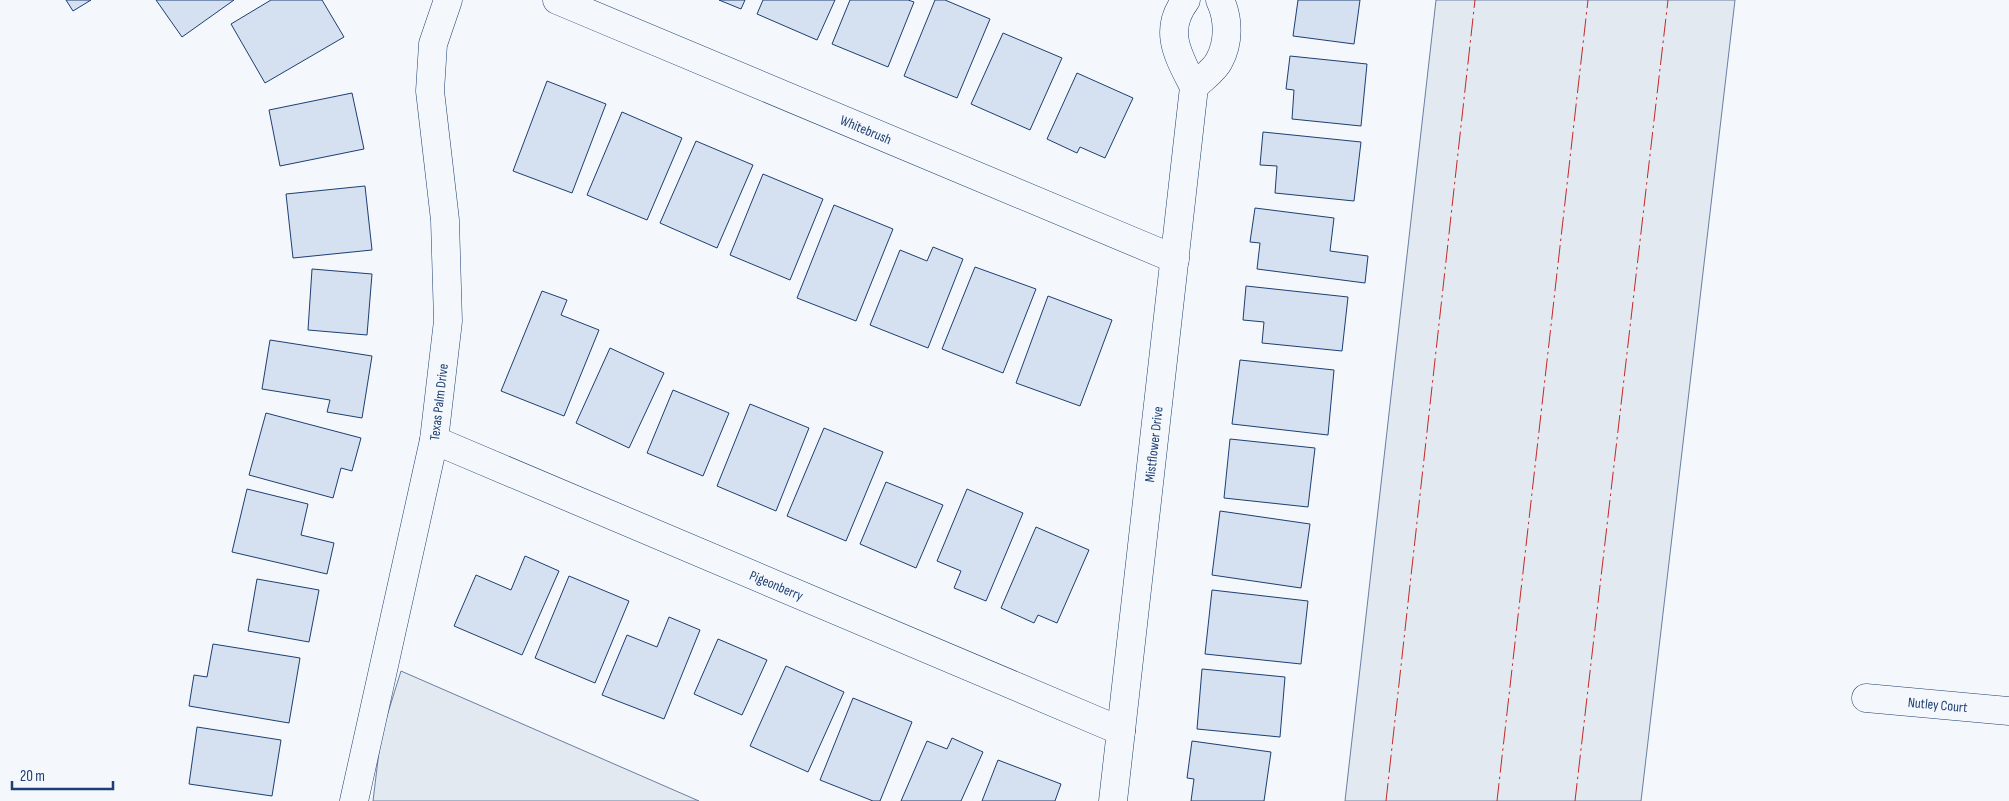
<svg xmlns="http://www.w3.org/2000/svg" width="2009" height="801" font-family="'Sofia Sans Condensed',sans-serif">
  <rect width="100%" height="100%" fill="#f4f7fb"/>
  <g fill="#e3e9f0" stroke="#687fa3">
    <polygon points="1436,0 1735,0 1641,801 1345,801"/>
    <polygon points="401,671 699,801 373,801 381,735"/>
  </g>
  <g fill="#d5e0f0" stroke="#1d3f73">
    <polygon points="66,0 91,0 73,11"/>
    <polygon points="156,0 234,0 182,37"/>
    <polygon points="271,0 322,0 344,37 265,83 231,24"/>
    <polygon points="719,0 745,0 741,9"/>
    <polygon points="763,0 835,0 817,40 757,14"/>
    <polygon points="850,0 908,0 914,2 888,67 832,44"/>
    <polygon points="935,0 945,0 990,19 957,98 904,76"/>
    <polygon points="1298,0 1360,0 1354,44 1293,36"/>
    <polygon points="1003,33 1062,58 1030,130 971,104"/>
    <polygon points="1290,56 1367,64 1361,126 1292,119 1294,90 1286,89"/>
    <polygon points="1077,73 1133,98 1105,158 1080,147 1077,153 1047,139"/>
    <polygon points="547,81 606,104 572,193 513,171"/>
    <polygon points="352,93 364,149 280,166 269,110"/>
    <polygon points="622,112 682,138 647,220 587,195"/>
    <polygon points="1263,132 1361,142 1354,201 1275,193 1277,166 1260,165"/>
    <polygon points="696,141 753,165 717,248 660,223"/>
    <polygon points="763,174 823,199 790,280 730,255"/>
    <polygon points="365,186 372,250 293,258 286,194"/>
    <polygon points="834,205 893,229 856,321 797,298"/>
    <polygon points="1255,208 1334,218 1330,251 1368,256 1365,283 1257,269 1260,243 1250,242"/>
    <polygon points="933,247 963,259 928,348 870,325 900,250 927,261"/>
    <polygon points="975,267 1036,289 1003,373 942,349"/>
    <polygon points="312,269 372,274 367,335 308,330"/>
    <polygon points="1246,286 1348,297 1342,351 1262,343 1264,322 1243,320"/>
    <polygon points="542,291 567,300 561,315 599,330 564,416 501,391"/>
    <polygon points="1048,296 1112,320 1080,406 1016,383"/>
    <polygon points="270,340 372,356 362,418 327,412 330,400 262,389"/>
    <polygon points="610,348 664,373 629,448 576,423"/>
    <polygon points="1240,360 1334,370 1328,435 1232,424"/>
    <polygon points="673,390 729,413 703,476 647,453"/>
    <polygon points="750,404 809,428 776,511 717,486"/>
    <polygon points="266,413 361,438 352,471 341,468 333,498 249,475"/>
    <polygon points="824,428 883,452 846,541 787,516"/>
    <polygon points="1230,439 1315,448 1308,507 1224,498"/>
    <polygon points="886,482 943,505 916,568 860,544"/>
    <polygon points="247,489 308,504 301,535 334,543 327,574 232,552"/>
    <polygon points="967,489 1023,513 986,601 954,588 961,571 937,561"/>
    <polygon points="1220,511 1310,524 1301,588 1212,575"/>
    <polygon points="1036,527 1089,550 1057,623 1038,615 1034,623 1001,608"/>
    <polygon points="525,556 559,571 522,655 454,626 476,575 511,590"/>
    <polygon points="569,576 629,601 595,683 535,658"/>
    <polygon points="257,579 319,590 309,642 248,631"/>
    <polygon points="1212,590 1308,601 1301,664 1205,654"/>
    <polygon points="669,617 700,630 664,719 602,695 627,635 657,647"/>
    <polygon points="718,639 767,660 742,715 694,694"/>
    <polygon points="213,644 300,658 289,723 189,706 194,675 207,677"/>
    <polygon points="786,666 844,692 808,772 750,746"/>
    <polygon points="1202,669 1285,677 1280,737 1197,729"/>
    <polygon points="853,698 912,722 880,801 873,801 820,780"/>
    <polygon points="197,727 281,740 272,796 189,784"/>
    <polygon points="952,738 983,752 961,801 901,801 927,741 947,749"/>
    <polygon points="1192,741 1271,752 1264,801 1191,801 1194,779 1187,778"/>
    <polygon points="998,760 1061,784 1055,801 982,801"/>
  </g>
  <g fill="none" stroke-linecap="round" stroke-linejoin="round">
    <defs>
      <g id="minor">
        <path id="s1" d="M557,0L1175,259"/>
        <path d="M1194,87C1201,79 1214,71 1219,61C1229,43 1229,19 1220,0"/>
        <path id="s2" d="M434,440L1121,731"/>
        <path id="s3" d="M1866,698L2009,711"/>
        <path id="s4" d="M354,801L434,440L448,321L445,220L430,91L433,44L448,0"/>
        <path id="s5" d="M1113,801L1194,87C1179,57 1162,31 1186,0"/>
      </g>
    </defs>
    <use href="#minor" stroke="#1d3f73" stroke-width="29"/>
    <use href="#minor" stroke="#f4f7fb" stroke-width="28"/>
    <g stroke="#c62828" stroke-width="1" stroke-dasharray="18 4 2.5 4" stroke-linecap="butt">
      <polyline points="1386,801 1475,0"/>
      <polyline points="1497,801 1588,0"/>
      <polyline points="1575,801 1668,0"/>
    </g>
  </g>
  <g text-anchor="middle" stroke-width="4" stroke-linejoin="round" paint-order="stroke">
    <g font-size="14" fill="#1d3f73" stroke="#f4f7fb">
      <text dy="5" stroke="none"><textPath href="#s1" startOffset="335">Whitebrush</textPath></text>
      <text dy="5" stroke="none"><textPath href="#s4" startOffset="408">Texas Palm Drive</textPath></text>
      <text dy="5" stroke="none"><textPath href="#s5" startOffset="359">Mistflower Drive</textPath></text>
      <text dy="5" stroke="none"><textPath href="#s2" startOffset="372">Pigeonberry</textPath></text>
      <text dy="5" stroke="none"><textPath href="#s3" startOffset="72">Nutley Court</textPath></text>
    </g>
  </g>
  <path d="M12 781v8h101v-8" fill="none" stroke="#1d3f73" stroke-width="2.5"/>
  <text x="20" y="781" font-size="15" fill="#1d3f73" stroke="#f4f7fb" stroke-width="4" paint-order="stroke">20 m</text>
</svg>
